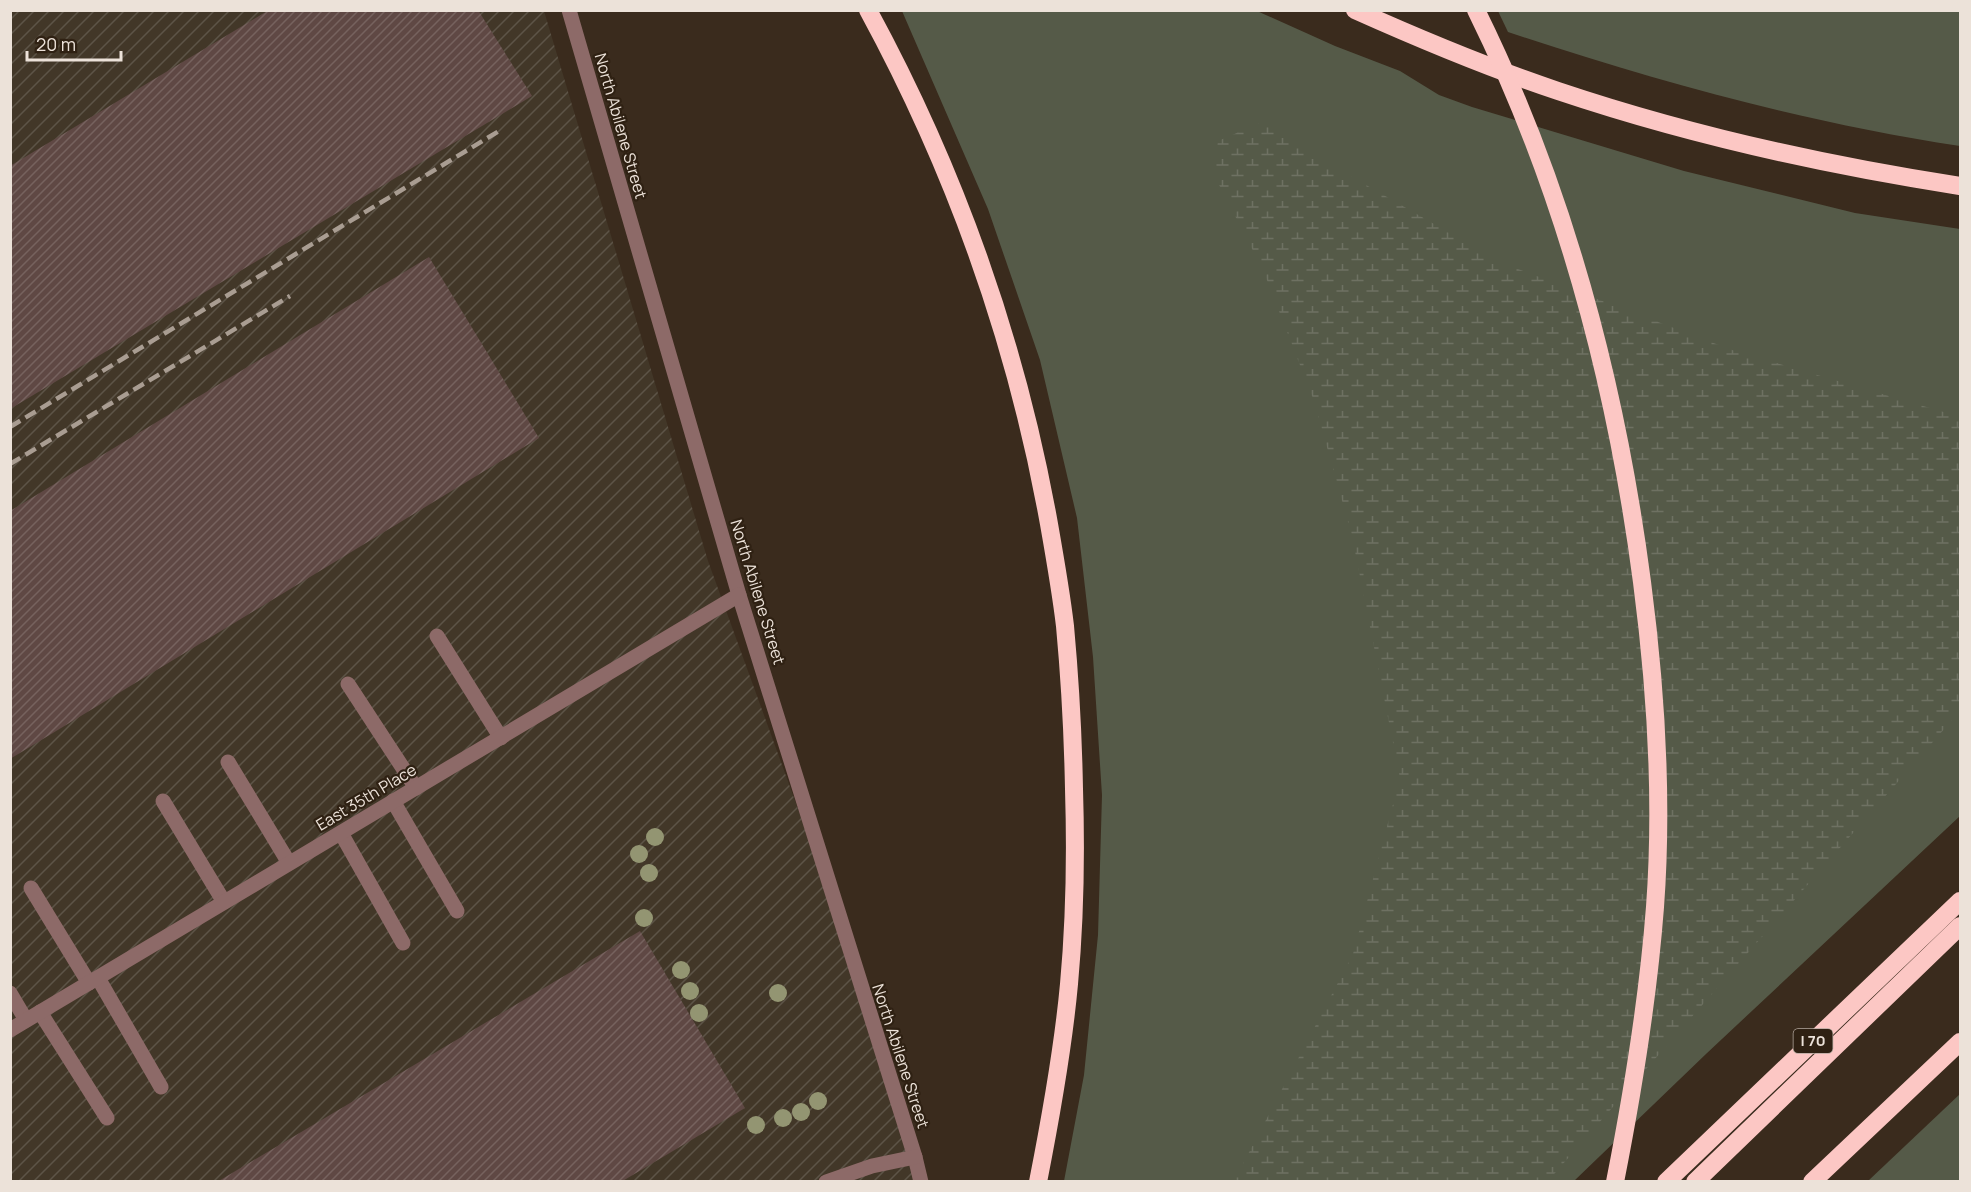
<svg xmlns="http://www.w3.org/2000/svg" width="1971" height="1192" font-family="Manrope,sans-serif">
  <defs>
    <pattern id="industrial-furrows" width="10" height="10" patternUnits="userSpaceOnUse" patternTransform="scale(1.5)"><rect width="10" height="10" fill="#423728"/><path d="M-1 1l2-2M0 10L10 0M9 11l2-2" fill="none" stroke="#5d5447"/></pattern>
    <pattern id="wetland-marsh" width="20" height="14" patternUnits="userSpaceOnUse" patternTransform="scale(1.5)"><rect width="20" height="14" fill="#555a48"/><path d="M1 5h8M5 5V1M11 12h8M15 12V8" fill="none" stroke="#6e7162"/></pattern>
    <pattern id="building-hatch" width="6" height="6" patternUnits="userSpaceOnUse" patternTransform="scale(1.5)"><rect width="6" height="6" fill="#5f4844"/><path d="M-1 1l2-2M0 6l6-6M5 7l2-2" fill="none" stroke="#76625e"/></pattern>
  </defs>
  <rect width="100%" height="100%" fill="#3a2b1d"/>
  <polygon fill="url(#industrial-furrows)" points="10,11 544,11 708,561 851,955 919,1181 11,1181"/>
  <g fill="#555a48">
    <polygon points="902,11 1257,11 1335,46 1400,71 1439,95 1472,107 1684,171 1855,213 1960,229 1960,816 1706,1054 1574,1181 1064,1181 1084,1075 1098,935 1102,795 1093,657 1077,518 1040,360 988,209"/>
    <path d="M1498,11H1960V146C1806,123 1656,81 1508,32Z"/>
    <polygon points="1960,1094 1960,1181 1868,1181"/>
  </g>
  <polygon fill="url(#wetland-marsh)" points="1265,121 1333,166 1502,263 1732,350 1947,413 1960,413 1960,711 1548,1181 1234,1181 1353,954 1400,778 1352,536 1314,401 1263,270 1214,175 1218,141"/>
  <g fill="url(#building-hatch)">
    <polygon points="269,10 478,10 532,96 10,409 10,166"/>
    <polygon points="429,257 539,438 10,759 10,511"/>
    <polygon points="640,931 745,1108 621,1182 217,1182"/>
  </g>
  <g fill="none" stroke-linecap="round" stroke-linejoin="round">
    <g stroke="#8d6a68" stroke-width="15">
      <polyline points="569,10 739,595 915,1157 921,1182"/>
      <polyline points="437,636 501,738"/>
      <polyline points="348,684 416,788"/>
      <polyline points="228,762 289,863"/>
      <polyline points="163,801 224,902"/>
      <polyline points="393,801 457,911"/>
      <polyline points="341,833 403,943"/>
      <polyline points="31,888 89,983"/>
      <polyline points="98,978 161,1087"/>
      <polyline points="10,993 26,1020"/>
      <polyline points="40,1012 107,1118"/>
      <polyline points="10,1030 739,595"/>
      <polyline points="826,1182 872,1166 915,1157"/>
    </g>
    <g stroke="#fcc7c4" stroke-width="18">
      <path d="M868,10C955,170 1017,345 1049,524C1055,558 1061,592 1065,626C1070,680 1073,735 1074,789C1076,854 1075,919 1069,984C1063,1050 1051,1116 1038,1182"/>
      <path d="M1355,10C1422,40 1489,68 1558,91C1689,135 1824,165 1960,186"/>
      <path d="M1476,10C1565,190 1616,383 1642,582C1656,689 1663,799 1655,907C1648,999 1633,1091 1615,1182"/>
      <polyline points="1666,1182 1960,901"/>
      <polyline points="1695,1182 1960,926"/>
      <polyline points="1812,1182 1960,1042"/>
    </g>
    <g stroke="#a99d92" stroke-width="4.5" stroke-dasharray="12 6" stroke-linecap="butt">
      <polyline points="10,427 499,131"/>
      <polyline points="10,464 290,296"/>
    </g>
  </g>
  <g fill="#939572">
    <circle cx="655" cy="837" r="9"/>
    <circle cx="639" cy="854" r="9"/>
    <circle cx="649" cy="873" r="9"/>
    <circle cx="644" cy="918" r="9"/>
    <circle cx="681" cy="970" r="9"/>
    <circle cx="690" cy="991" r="9"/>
    <circle cx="778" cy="993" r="9"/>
    <circle cx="699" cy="1013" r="9"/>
    <circle cx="818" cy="1101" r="9"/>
    <circle cx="801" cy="1112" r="9"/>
    <circle cx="783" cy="1118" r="9"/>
    <circle cx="756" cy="1125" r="9"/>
  </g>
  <g text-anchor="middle" stroke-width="4.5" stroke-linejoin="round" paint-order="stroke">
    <rect fill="#2f2113" stroke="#b3a89e" stroke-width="1.5" x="1793.5" y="1029" width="39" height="24" rx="4.5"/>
    <g font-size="15" font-weight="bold" fill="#ece2d9">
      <text x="1813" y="1046">I 70</text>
    </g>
    <g font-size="16" fill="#ece2d9" stroke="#2f2113">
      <text transform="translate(621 126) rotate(74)" y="6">North Abilene Street</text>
      <text transform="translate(758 592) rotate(73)" y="6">North Abilene Street</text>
      <text transform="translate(366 797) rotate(-31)" y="6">East 35th Place</text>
      <text transform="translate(901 1056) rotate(72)" y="6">North Abilene Street</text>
    </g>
  </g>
  <rect width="1971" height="1192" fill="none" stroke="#ece2d9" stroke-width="24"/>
  <path d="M27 51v9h94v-9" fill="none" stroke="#ece2d9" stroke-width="3"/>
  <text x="36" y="51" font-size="18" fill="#ece2d9" stroke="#2f2113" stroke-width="4.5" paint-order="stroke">20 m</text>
</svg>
